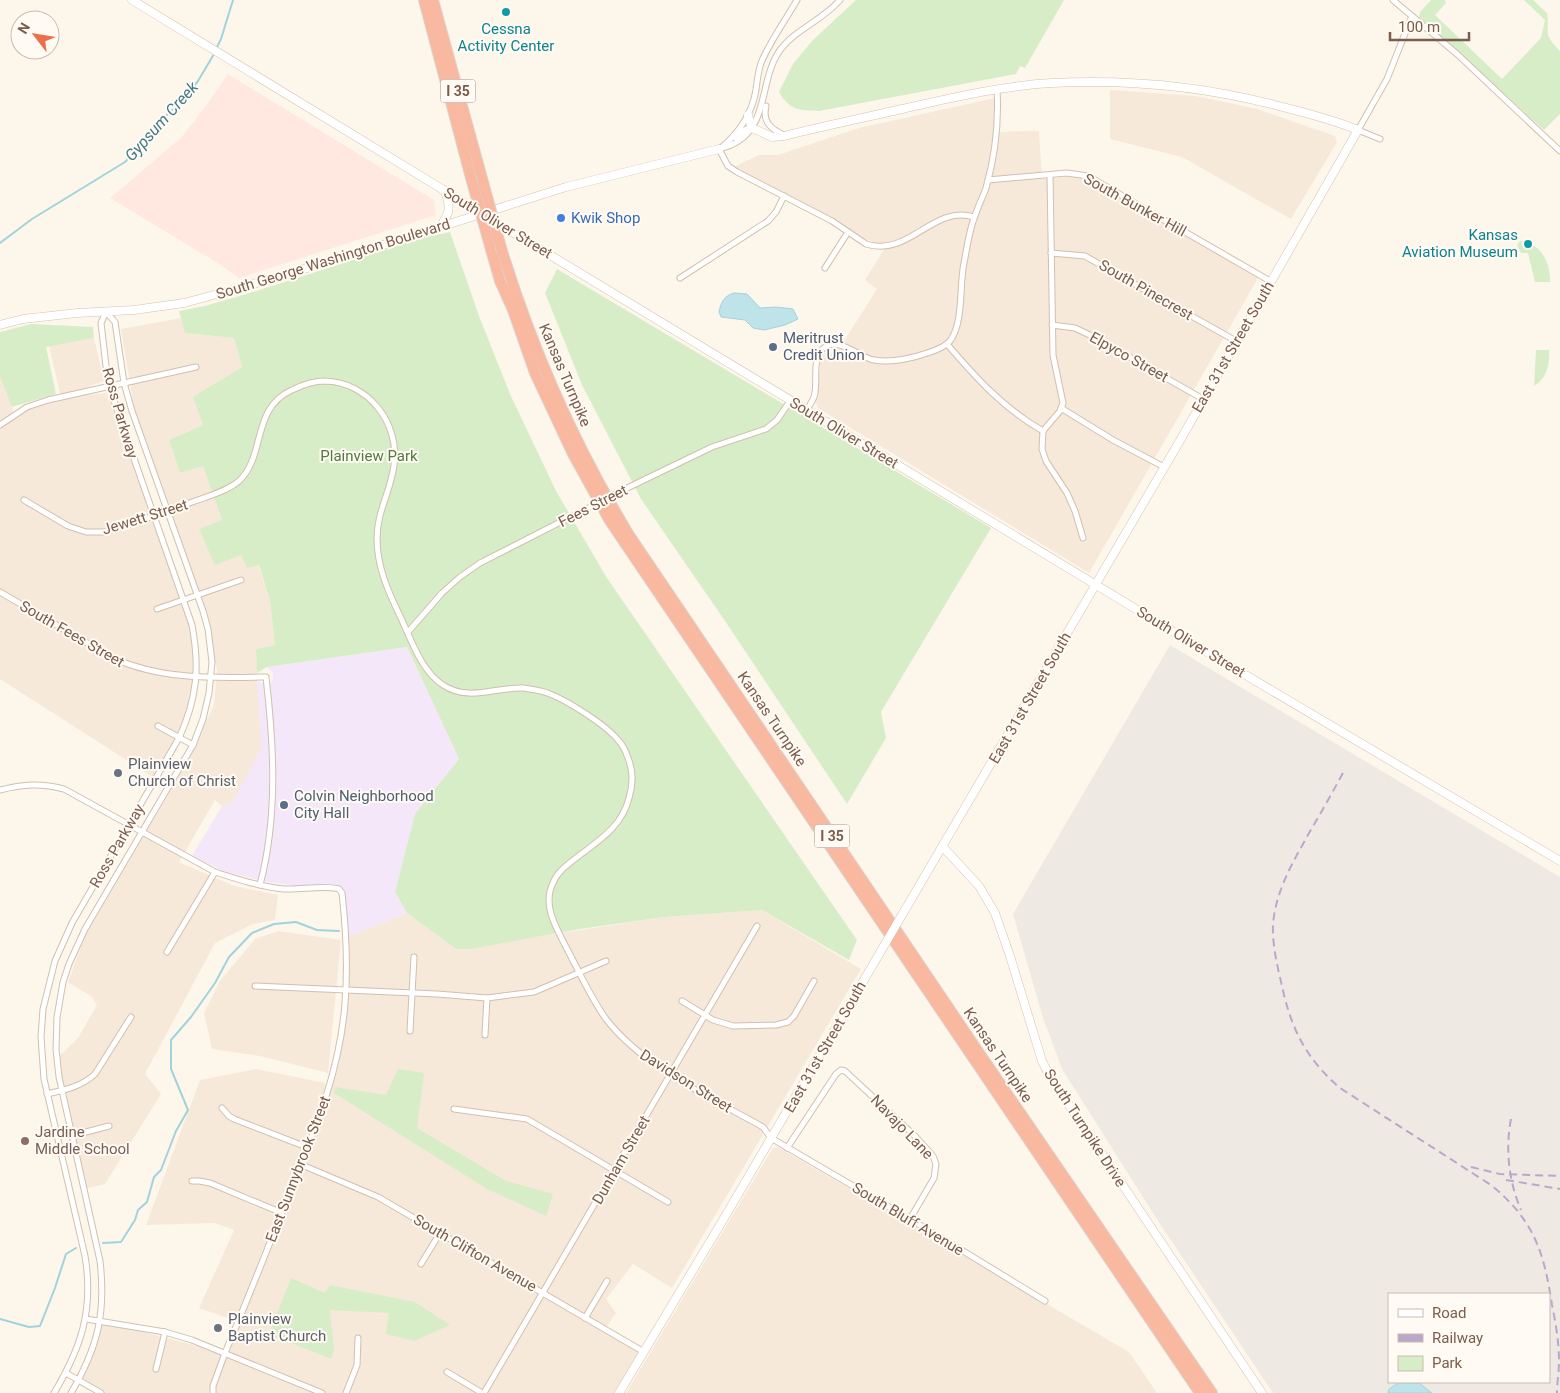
<svg xmlns="http://www.w3.org/2000/svg" width="1560" height="1393" font-family="Roboto,sans-serif">
  <rect width="100%" height="100%" fill="#fdf7eb"/>
  <g fill="#f6e9d9">
    <polygon points="1110,90 1196,96 1257,109 1335,136 1337,142 1291,219 1182,157 1110,139"/>
    <polygon points="995,98 994,132 1039,131 1042,179 1078,176 1085,178 1258,278 1089,573 818,408 815,401 818,394 820,362 823,355 828,352 839,349 877,289 865,280 888,243 878,243 862,238 835,219 734,167 759,155 778,155 859,128"/>
    <polygon points="181,318 186,333 234,338 242,367 194,397 203,425 169,440 180,473 203,465 222,520 215,564 241,555 258,564 270,601 275,645 256,649 262,748 232,803 222,806 215,800 179,862 234,886 278,895 275,920 253,924 215,943 145,1074 161,1094 105,1184 83,1189 56,1059 78,1038 97,1005 91,996 68,982 85,936 179,776 214,705 217,669 193,573 135,413 121,329"/>
    <polygon points="94,338 104,381 61,397 49,346"/>
    <polygon points="0,377 12,407 13,415 54,398 107,393 196,643 195,687 183,730 156,779 0,679"/>
    <polygon points="762,910 861,969 672,1288 633,1264 606,1299 616,1313 605,1329 644,1352 620,1393 95,1393 78,1380 101,1321 224,1353 236,1321 199,1308 234,1230 215,1223 146,1225 200,1080 256,1069 325,1083 322,1105 328,1090 346,990 349,936 407,913 456,949 665,917"/>
    <polygon points="278,931 341,940 328,1073 260,1056 212,1049 204,1013 220,981 255,939"/>
    <polygon points="778,1147 1129,1352 1157,1393 626,1393 773,1148"/>
  </g>
  <polygon fill="#fee8df" points="228,74 434,200 436,215 239,278 216,262 110,198 181,138 205,107"/>
  <path fill="#efe9e4" fill-rule="evenodd" d="M1170,645L1560,877V1393H1273L1158,1221L1062,1069L1043,1018L1013,914ZM1389,1294H1549V1382H1389Z"/>
  <polygon fill="#f4e7fa" points="407,647 459,759 415,814 395,892 407,913 349,936 344,889 341,886 335,884 296,886 267,882 224,871 192,856 222,806 232,803 261,748 257,681 264,684 270,683 273,679 273,673 267,667"/>
  <g fill="#d7edc8">
    <path d="M856,0H1064L1025,68L1020,66L1016,74L819,111C799,110 790,111 779,92L793,64L812,41Z"/>
    <path d="M1431,0H1445L1446,3L1435,15L1502,79L1541,38L1545,20L1524,0H1533L1547,13C1550,35 1542,32 1560,51V114L1544,130L1419,17L1420,12Z"/>
    <polygon points="450,232 479,316 510,394 556,491 607,578 857,940 849,960 762,910 665,917 580,929 470,949 456,949 407,913 395,892 415,814 459,759 407,647 267,667 257,673 256,649 275,645 270,601 259,565 247,568 241,555 215,565 199,529 222,520 203,466 180,473 169,440 203,425 193,397 242,367 234,338 185,333 179,311 205,306 253,292 422,238"/>
    <path d="M1520,241C1541,242 1551,264 1550,282H1535L1528,253H1521L1517,245Z"/>
    <polygon points="557,269 991,528 881,712 886,738 847,804 725,621 641,499 582,385 545,293"/>
    <polygon points="31,324 93,327 94,338 46,347 56,394 12,407 0,377 0,332"/>
    <path d="M1536,350H1549C1550,364 1547,378 1534,386Z"/>
    <polygon points="398,1069 424,1073 417,1128 506,1181 553,1194 546,1216 487,1189 334,1093 335,1087 386,1095"/>
    <polygon points="291,1278 325,1293 330,1285 415,1302 450,1325 414,1341 386,1334 389,1313 330,1310 334,1350 331,1359 269,1334"/>
  </g>
  <g fill="#bee3e9" stroke="#a3d2dc">
    <path d="M734,293L747,294L760,308L776,307L793,309L798,319L785,325L764,330L753,328L745,320L721,317L719,312C721,302 724,296 734,293Z"/>
    <polygon points="1400,1382 1419,1383 1432,1393 1388,1393 1389,1389"/>
  </g>
  <g fill="none" stroke-linecap="round" stroke-linejoin="round">
    <g stroke="#a3d2dc" stroke-width="2">
      <polyline points="216,49 221,39 233,0"/>
      <polyline points="0,243 32,219 125,162 158,123 181,102 198,81 214,54"/>
      <polyline points="103,1243 121,1242 135,1220 138,1210 147,1202 154,1177 161,1170 176,1131 188,1110 171,1069 171,1040 191,1017 215,983 229,957 252,933 274,924 296,922 317,930 339,931"/>
      <polyline points="0,1319 29,1327 40,1326 55,1288 66,1254 76,1248"/>
    </g>
    <defs>
      <g id="street">
        <polyline points="1393,0 1457,54 1560,151"/>
        <path d="M766,106C762,122 771,129 784,135"/>
        <polyline points="1380,139 1358,130 1387,79 1412,16"/>
        <path d="M721,148C740,132 752,114 756,90C757,81 758,72 761,63C770,41 785,21 797,0"/>
        <path d="M719,149L728,166L737,172L832,221L866,244C909,258 933,204 974,217"/>
        <path d="M719,149C771,137 757,87 778,53C793,30 822,21 840,0"/>
        <polyline points="1050,176 1053,355 1063,403 1060,411 1043,431 1042,449 1046,461 1067,493 1075,511 1083,538"/>
        <polyline points="988,180 1067,173 1088,176 1270,281"/>
        <polyline points="1051,253 1085,256 1236,341"/>
        <polyline points="825,268 848,232"/>
        <polyline points="680,278 768,221 776,212 784,196"/>
        <polyline points="1052,325 1075,328 1096,338 1203,399"/>
        <path d="M947,344C976,378 1003,408 1043,431"/>
        <polyline points="1061,408 1113,440 1164,467"/>
        <path d="M807,410C809,406 812,402 814,397C819,382 810,358 825,347C840,337 860,358 874,360C884,362 895,361 905,359C915,357 943,350 950,341C964,322 959,286 964,263C967,248 969,230 975,216C978,206 983,197 986,188C995,156 999,123 997,90"/>
        <polyline points="0,425 27,407 48,400 196,367"/>
        <polyline points="621,491 712,447 766,429 777,420 790,401"/>
        <path d="M24,500L68,526L86,532H104C135,523 165,512 195,501C209,496 227,491 239,481C266,456 251,408 292,390C302,385 314,381 325,381C368,382 400,423 394,465C391,491 377,511 377,538C377,567 388,591 400,616C411,639 421,671 443,685C469,702 496,687 523,688C531,689 543,691 550,694C568,701 606,725 618,740C622,744 626,752 628,758C633,770 633,785 629,798C622,827 598,841 576,858C567,865 557,872 553,883C542,905 556,927 566,947C579,971 590,997 606,1019C642,1066 711,1098 763,1127L771,1138L937,1235L1045,1301"/>
        <path d="M0,592L113,658C161,680 214,678 266,677C274,746 278,816 260,885"/>
        <polyline points="157,609 241,580"/>
        <polyline points="408,632 442,593 460,577 480,563 586,509"/>
        <polyline points="158,726 193,745"/>
        <path d="M0,790C23,784 41,783 64,789L215,872C237,879 261,887 284,889C302,890 322,885 339,889L342,893C346,929 348,967 345,1003C340,1073 312,1138 286,1202C266,1253 246,1303 225,1353L213,1386V1393"/>
        <polyline points="167,952 215,872"/>
        <polyline points="255,986 437,994 487,998 534,992 606,961"/>
        <polyline points="682,1001 713,1020 733,1026 776,1025 788,1022 794,1016 814,981"/>
        <polyline points="410,1031 414,957"/>
        <polyline points="485,1035 487,998"/>
        <path d="M47,1094C64,1090 81,1087 95,1074L131,1017"/>
        <polyline points="222,1108 229,1116 234,1119 309,1148"/>
        <polyline points="454,1109 527,1119 668,1202"/>
        <polyline points="71,1136 109,1126"/>
        <polyline points="787,1148 836,1074 841,1070 845,1071 915,1136 933,1156 936,1164 934,1178 910,1219"/>
        <polyline points="302,1165 378,1197 644,1352"/>
        <polyline points="192,1181 199,1181 210,1183 282,1213"/>
        <polyline points="421,1264 440,1233"/>
        <polyline points="585,1318 607,1281"/>
        <polyline points="86,1319 165,1332 192,1340 322,1393"/>
        <polyline points="156,1369 165,1332"/>
        <polyline points="447,1372 482,1393"/>
        <polyline points="66,1373 101,1393"/>
        <path d="M54,1393C81,1348 94,1310 85,1256L44,1079L41,1037L43,1009L55,961L72,923L179,738C197,699 200,667 192,625L114,401L106,366L101,323L106,312L115,322L124,383L132,411L203,611L208,629L212,662L209,693L203,719L193,745L85,929L69,964L63,982L57,1017L56,1049L59,1077L100,1261C106,1313 98,1347 71,1393"/>
        <polyline points="346,1393 357,1365 358,1338"/>
        <polyline points="484,1393 757,926"/>
      </g>
      <g id="secondary">
        <polyline points="132,0 483,214"/>
        <polyline points="748,115 752,128"/>
        <path d="M735,136L752,128L772,137L784,136C823,126 863,118 902,109C951,98 1001,86 1051,83C1127,79 1202,86 1275,105C1303,112 1332,119 1358,130L1178,444L902,915"/>
        <polyline points="492,220 1222,661 1560,861"/>
        <path d="M440,227C450,212 451,209 445,191"/>
        <polyline points="0,325 23,319 77,313 134,310 184,303 243,287 364,251 566,187 719,149"/>
        <polyline points="943,847 979,886 995,913 1010,956 1042,1061 1049,1075 1262,1393"/>
        <polyline points="619,1393 723,1220 881,951"/>
      </g>
      <g id="highway">
        <polyline points="424,0 471,178"/>
        <polyline points="433,0 483,182"/>
        <polyline points="490,246 500,281 513,310 535,373 572,452 610,521 1200,1393"/>
        <path d="M502,251C533,351 575,446 629,535L975,1047L1212,1393"/>
      </g>
    </defs>
    <use href="#street" stroke="#d2bfaf" stroke-width="7"/>
    <use href="#secondary" stroke="#d7c1af" stroke-width="9"/>
    <use href="#highway" stroke="#ddd5d0" stroke-width="12"/>
    <use href="#street" stroke="#fff" stroke-width="5"/>
    <use href="#secondary" stroke="#fff" stroke-width="8"/>
    <use href="#highway" stroke="#f9b8a0" stroke-width="10"/>
    <g stroke="#baa7ca" stroke-width="2" stroke-dasharray="8 5" stroke-linecap="butt">
      <path d="M1343,773C1332,793 1321,813 1309,833C1293,862 1276,890 1273,924C1272,948 1279,972 1284,995C1294,1035 1309,1061 1340,1088L1491,1185C1534,1220 1544,1252 1552,1305C1556,1324 1559,1343 1559,1362C1559,1372 1557,1383 1557,1393"/>
      <path d="M1511,1119C1505,1150 1509,1182 1521,1210"/>
      <polyline points="1471,1167 1500,1174 1560,1176"/>
      <polyline points="1506,1180 1560,1189"/>
    </g>
    <defs>
      <polyline id="street-bridge" points="586,509 621,491"/>
      <polyline id="secondary-bridge" points="881,951 902,915"/>
      <g id="highway-bridge">
        <polyline points="471,178 490,246"/>
        <polyline points="483,182 502,251"/>
      </g>
    </defs>
    <use href="#street-bridge" stroke="#d2bfaf" stroke-width="7" stroke-linecap="butt"/>
    <use href="#secondary-bridge" stroke="#d7c1af" stroke-width="9" stroke-linecap="butt"/>
    <use href="#highway-bridge" stroke="#ddd5d0" stroke-width="12" stroke-linecap="butt"/>
    <use href="#street-bridge" stroke="#fff" stroke-width="5"/>
    <use href="#secondary-bridge" stroke="#fff" stroke-width="8"/>
    <use href="#highway-bridge" stroke="#f9b8a0" stroke-width="10"/>
  </g>
  <g fill="#0f9aa8" stroke="#fffaf3" stroke-width="2">
    <circle cx="506" cy="12" r="5"/>
    <circle cx="1528" cy="244" r="5"/>
  </g>
  <circle fill="#3f7fe0" stroke="#fffaf3" stroke-width="2" cx="561" cy="218" r="5"/>
  <g fill="#5c6f8a" stroke="#fffaf3" stroke-width="2">
    <circle cx="773" cy="347" r="5"/>
    <circle cx="284" cy="805" r="5"/>
  </g>
  <g fill="#6b7280" stroke="#fffaf3" stroke-width="2">
    <circle cx="118" cy="773" r="5"/>
    <circle cx="218" cy="1328" r="5"/>
  </g>
  <circle fill="#8d6e63" stroke="#fffaf3" stroke-width="2" cx="25" cy="1141" r="5"/>
  <g text-anchor="middle" stroke-width="4" stroke-linejoin="round" paint-order="stroke">
    <g fill="#fffaf3" stroke="#a38c7e" stroke-width="1">
      <rect x="440.5" y="79.5" width="35" height="23" rx="4"/>
      <rect x="814.5" y="824.5" width="35" height="23" rx="4"/>
    </g>
    <g font-size="14" font-weight="bold" fill="#7b5d4c">
      <text x="458" y="96">I 35</text>
      <text x="832" y="841">I 35</text>
    </g>
    <g font-size="15" fill="#0d838f" stroke="#fffaf3">
      <text x="506" y="34">Cessna<tspan x="506" dy="17">Activity Center</tspan></text>
      <text x="1518" y="240" text-anchor="end">Kansas<tspan x="1518" dy="17">Aviation Museum</tspan></text>
    </g>
    <g font-size="15" fill="#7b5d4c" stroke="#fffaf3">
      <text transform="translate(1135 205) rotate(29)" y="5">South Bunker Hill</text>
      <text transform="translate(498 223) rotate(31)" y="5">South Oliver Street</text>
      <text transform="translate(333 259) rotate(-17)" y="5">South George Washington Boulevard</text>
      <text transform="translate(1146 290) rotate(30)" y="5">South Pinecrest</text>
      <text transform="translate(1233 347) rotate(-60)" y="5">East 31st Street South</text>
      <text transform="translate(1129 357) rotate(29)" y="5">Elpyco Street</text>
      <text transform="translate(565 375) rotate(67)" y="5">Kansas Turnpike</text>
      <text transform="translate(120 413) rotate(74)" y="5">Ross Parkway</text>
      <text transform="translate(844 433) rotate(31)" y="5">South Oliver Street</text>
      <text transform="translate(593 506) rotate(-27)" y="5">Fees Street</text>
      <text transform="translate(145 517) rotate(-17)" y="5">Jewett Street</text>
      <text transform="translate(72 634) rotate(30)" y="5">South Fees Street</text>
      <text transform="translate(1191 642) rotate(31)" y="5">South Oliver Street</text>
      <text transform="translate(1030 698) rotate(-60)" y="5">East 31st Street South</text>
      <text transform="translate(772 719) rotate(56)" y="5">Kansas Turnpike</text>
      <text transform="translate(117 846) rotate(-60)" y="5">Ross Parkway</text>
      <text transform="translate(825 1047) rotate(-60)" y="5">East 31st Street South</text>
      <text transform="translate(998 1055) rotate(56)" y="5">Kansas Turnpike</text>
      <text transform="translate(686 1081) rotate(32)" y="5">Davidson Street</text>
      <text transform="translate(902 1127) rotate(46)" y="5">Navajo Lane</text>
      <text transform="translate(1085 1128) rotate(57)" y="5">South Turnpike Drive</text>
      <text transform="translate(621 1160) rotate(-60)" y="5">Dunham Street</text>
      <text transform="translate(298 1169) rotate(-69)" y="5">East Sunnybrook Street</text>
      <text transform="translate(908 1219) rotate(31)" y="5">South Bluff Avenue</text>
      <text transform="translate(475 1253) rotate(30)" y="5">South Clifton Avenue</text>
    </g>
    <g font-size="15" fill="#366cbe" stroke="#fffaf3" text-anchor="start">
      <text x="571" y="223">Kwik Shop</text>
    </g>
    <g font-size="15" fill="#4e5e75" stroke="#fffaf3" text-anchor="start">
      <text x="783" y="343">Meritrust<tspan x="783" dy="17">Credit Union</tspan></text>
      <text x="294" y="801">Colvin Neighborhood<tspan x="294" dy="17">City Hall</tspan></text>
    </g>
    <g font-size="15" fill="#517b40" stroke="#fffaf3">
      <text x="369" y="461">Plainview Park</text>
    </g>
    <g font-size="15" fill="#5b616d" stroke="#fffaf3" text-anchor="start">
      <text x="128" y="769">Plainview<tspan x="128" dy="17">Church of Christ</tspan></text>
      <text x="228" y="1324">Plainview<tspan x="228" dy="17">Baptist Church</tspan></text>
    </g>
    <g font-size="15" fill="#785e54" stroke="#fffaf3" text-anchor="start">
      <text x="35" y="1137">Jardine<tspan x="35" dy="17">Middle School</tspan></text>
    </g>
    <g font-size="16" font-style="italic" fill="#407b87" stroke="#fffaf3">
      <text transform="translate(161 121) rotate(-48)" y="6">Gypsum Creek</text>
    </g>
  </g>
  <rect x="1388" y="1293" width="162" height="90" fill="#fffaf3" stroke="#cabbb0"/>
  <rect x="1398" y="1309" width="25" height="8" fill="#ffffff" stroke="#cabbb0"/>
  <text x="1432" y="1318" font-size="15" fill="#7b5d4c">Road</text>
  <rect x="1398" y="1334" width="25" height="8" fill="#baa7ca" stroke="#cabbb0"/>
  <text x="1432" y="1343" font-size="15" fill="#7b5d4c">Railway</text>
  <rect x="1398" y="1356" width="25" height="15" fill="#d7edc8" stroke="#cabbb0"/>
  <text x="1432" y="1368" font-size="15" fill="#7b5d4c">Park</text>
  <g transform="translate(35 35) rotate(301)"><circle r="24" fill="#fffaf3" stroke="#cabbb0"/>
  <path d="M0-4L9 19L0 12L-9 19Z" fill="#eb714c"/>
  <text y="-8" font-size="14" font-weight="bold" text-anchor="middle" fill="#7b5d4c">N</text>
  </g>
  <path d="M1390 32v8h79v-8" fill="none" stroke="#7b5d4c" stroke-width="2.5"/>
  <text x="1398" y="32" font-size="15" fill="#7b5d4c" stroke="#fffaf3" stroke-width="4" paint-order="stroke">100 m</text>
</svg>
